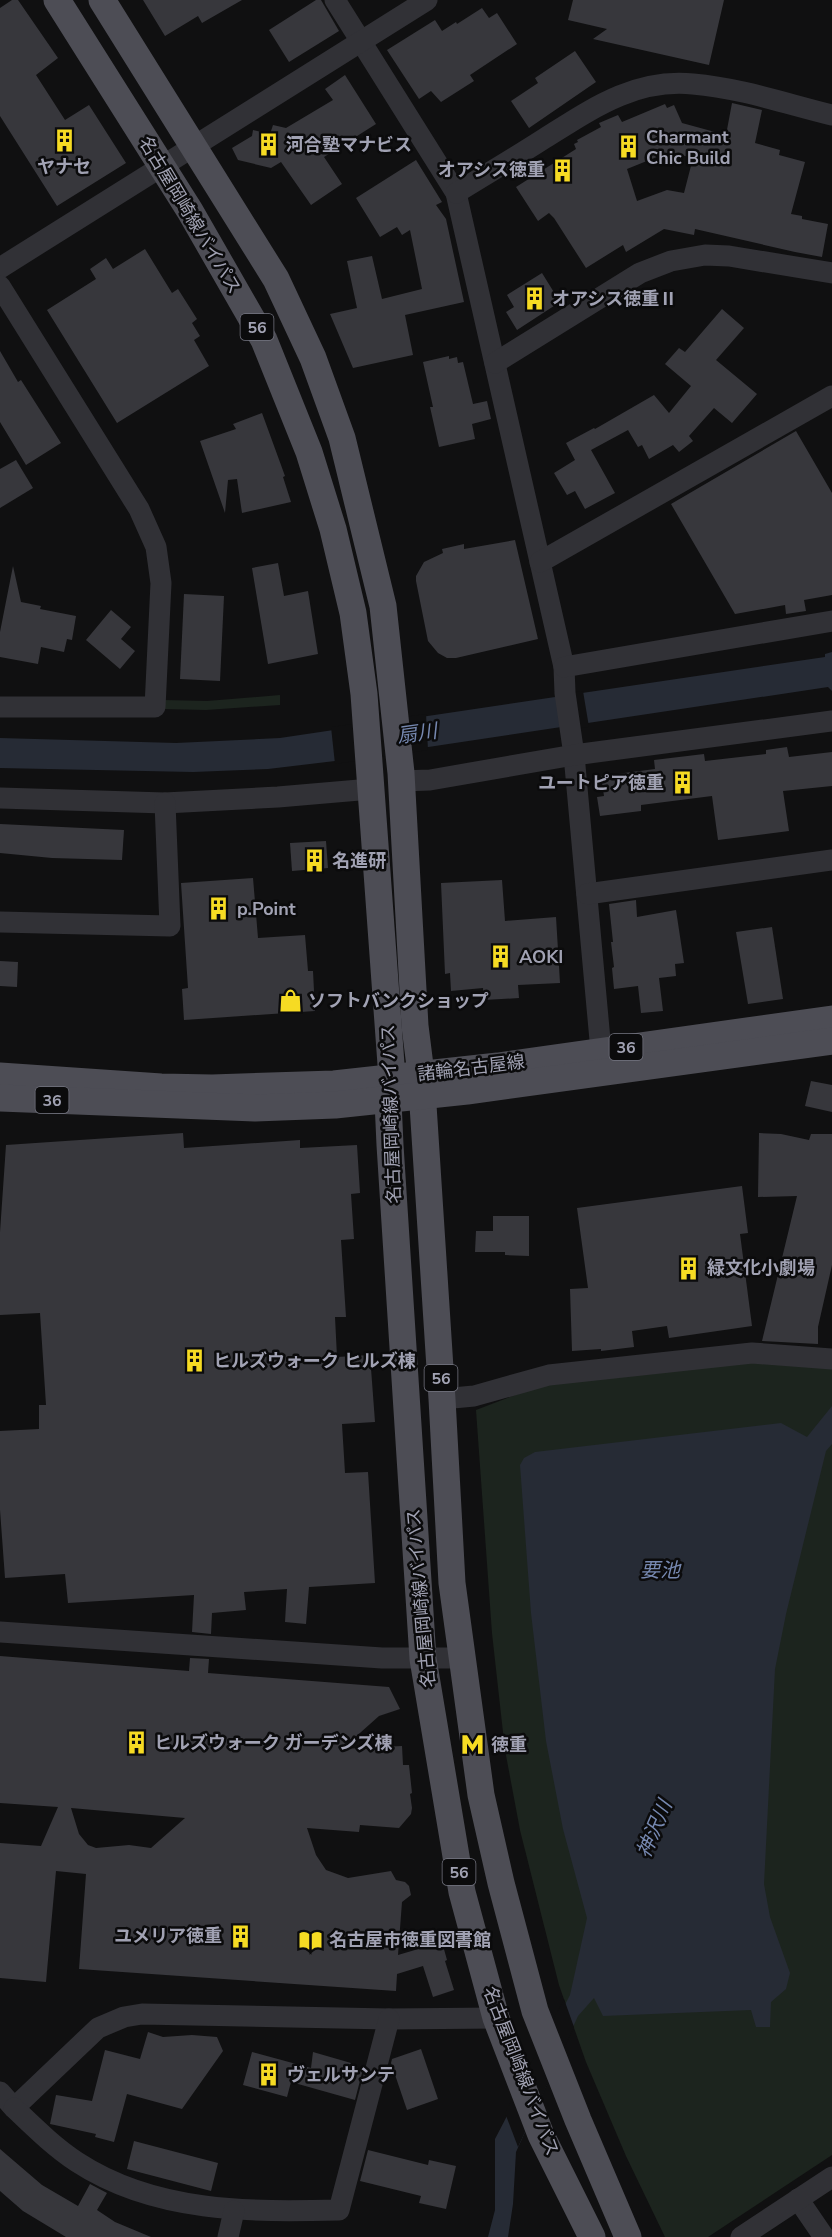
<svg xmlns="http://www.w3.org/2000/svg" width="832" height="2237" font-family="'Nunito Sans','Noto Sans JP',sans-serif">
  <rect width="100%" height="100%" fill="#101011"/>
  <g fill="#1c241e">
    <polygon points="280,695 280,705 206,710 163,709 163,700 207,701"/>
    <polygon points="754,1361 832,1364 832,2155 708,2237 665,2237 626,2156 586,2062 559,1985 520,1830 505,1750 492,1633 476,1410 534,1388 557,1383"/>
  </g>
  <g fill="#262b35">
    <polygon points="832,652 832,691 828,687 335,761 268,769 193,772 0,768 0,738 176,743 280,738 825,657 825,654"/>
    <polygon points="832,1406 832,1444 826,1451 786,1614 775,1669 764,1884 770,1917 790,1973 786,1989 771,2002 770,2027 756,2027 751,2010 603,2016 594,1998 578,2016 516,2152 513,2204 508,2237 488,2237 495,2210 495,2139 570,1995 587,1918 563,1829 546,1741 531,1613 520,1465 524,1458 535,1452 781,1423 807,1437"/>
  </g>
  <g fill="#101011">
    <polygon points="583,691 589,727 560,731 563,694"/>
    <polygon points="426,714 428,750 335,764 331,727"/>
    <polygon points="564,1999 574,2027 518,2147 505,2113"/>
  </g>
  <g fill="#37373c" fill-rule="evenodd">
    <polygon points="12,0 18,0 58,58 36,75 65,120 89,105 126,163 57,206 0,116 0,8"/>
    <polygon points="143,0 242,0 202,23 198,16 165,36"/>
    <polygon points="316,0 321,0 339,31 289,62 269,30"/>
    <polygon points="573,0 724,0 709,65 593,39 607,29 568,20"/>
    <polygon points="482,8 489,18 497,13 517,44 470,75 474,81 441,102 431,91 419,99 387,50 435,20 442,31 456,22 457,24"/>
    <polygon points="575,51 596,82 529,128 511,101 538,83 535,78"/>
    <polygon points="345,75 376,124 324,157 342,184 311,205 281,162 271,168 238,160 232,148 252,136 253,130 270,134 273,125 286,128 333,100 325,89"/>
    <path d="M732,103L762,110L755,143L780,150L779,155L805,162L791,214L802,216V219L828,224L822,257L795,252L695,229L694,235L664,229L626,252L623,245L586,268L554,218L549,213L538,221L516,187L576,149L574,144L578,142L577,140L601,127L599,123L618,115L622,122L665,104L667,108L674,105L682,123L726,135ZM669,152L693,158L684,193L667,190L637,201L627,169Z"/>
    <polygon points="416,160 442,202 436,205 446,219 464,302 405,315 413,355 353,368 330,314 357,308 347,261 372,256 382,299 422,289 410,230 402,235 397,227 380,237 356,198"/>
    <polygon points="145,249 172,293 178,289 197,319 192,323 200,336 194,340 209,366 117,423 47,310 96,279 90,269 106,258 113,269"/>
    <polygon points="542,273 560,302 517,330 506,312 514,307 507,295"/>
    <polygon points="722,309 744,328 716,360 757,394 732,423 714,408 689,436 693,441 679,452 673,445 649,459 642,445 638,447 628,430 591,450 615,493 585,509 575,491 567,495 554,473 575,460 566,443 594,428 595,429 654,395 669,413 691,386 665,364 679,348 685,352"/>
    <polygon points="0,351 18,382 21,380 61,443 26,465 0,422"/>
    <polygon points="449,356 449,359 457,357 458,363 463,362 473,404 487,401 491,419 472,424 475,439 439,447 430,407 433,407 423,362"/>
    <polygon points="262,413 285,476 283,477 291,502 242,513 237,479 228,480 225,513 200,441 236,429 233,424"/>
    <polygon points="796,431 832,493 832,595 804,600 806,611 786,614 785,605 735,614 671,504"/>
    <polygon points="16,460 33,488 0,508 0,469"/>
    <polygon points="515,540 538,639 456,658 447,658 438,653 428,641 416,581 416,576 424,562 443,553 442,549 464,544 464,549"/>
    <polygon points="278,563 284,596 308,591 318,654 268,664 252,568"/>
    <polygon points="13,566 21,602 41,606 40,609 76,616 72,640 67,639 64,652 41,647 38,664 0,657 0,632"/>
    <polygon points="184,594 224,596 220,681 180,679"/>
    <polygon points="111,610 131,627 121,639 135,651 120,669 86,640"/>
    <polygon points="787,747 789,757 832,752 832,786 783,791 789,831 718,840 712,796 641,805 641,811 600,816 597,797 604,796 601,776 655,769 654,760 704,754 705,761 766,754 766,750"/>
    <polygon points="0,824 124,830 122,860 52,858 0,853"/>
    <polygon points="326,841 328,868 292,871 290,843"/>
    <polygon points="253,878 258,938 305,935 308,971 313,971 315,1011 184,1020 182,989 188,988 181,883"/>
    <polygon points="502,880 505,921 556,917 560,983 518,985 519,998 484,1000 483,988 451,991 450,973 445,974 441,883"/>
    <polygon points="636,900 637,917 676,910 684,963 675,964 676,976 659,978 663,1011 641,1013 638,986 614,989 612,968 614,967 611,942 613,942 609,904"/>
    <polygon points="772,927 783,999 748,1004 736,932"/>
    <polygon points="0,961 18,962 17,987 0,986"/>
    <polygon points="811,1081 832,1085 832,1112 805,1106"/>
    <polygon points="183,1133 184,1148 300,1140 300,1148 357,1145 360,1193 351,1194 354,1239 341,1240 346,1317 335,1317 337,1357 370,1355 375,1422 342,1424 345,1473 368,1472 375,1583 309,1587 306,1624 285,1622 287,1589 244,1592 246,1610 212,1613 211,1634 192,1632 194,1595 68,1603 65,1574 5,1578 0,1510 0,1431 39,1429 39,1405 46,1405 40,1313 0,1315 0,1232 6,1145"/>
    <polygon points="759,1133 781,1134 809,1140 811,1134 832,1134 832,1265 818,1327 818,1344 762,1341 797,1196 758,1197"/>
    <polygon points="742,1186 748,1233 740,1234 752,1326 669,1338 667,1326 632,1331 634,1347 601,1351 601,1349 572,1351 570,1289 588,1288 577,1208"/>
    <polygon points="493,1216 529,1216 529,1256 505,1255 505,1252 475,1252 476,1231 493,1231"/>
    <path d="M0,1656L189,1671L190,1658L209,1659L208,1673L389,1687L400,1709L379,1716L342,1749L402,1746L403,1765H409L412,1793L410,1794L412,1808L411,1814L399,1828L360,1825L359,1832L307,1828L316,1855L326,1870L348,1878L391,1871L396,1880L405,1882L409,1886L411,1895L402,1902L398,1955L442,1942L447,1960L445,1961L454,1990L433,1997L423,1966L397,1974L396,1991L79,1969L86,1874L56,1871L46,1982L0,1978V1843L41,1846L58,1807L0,1803ZM71,1808L185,1818L151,1848L129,1845L96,1848L88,1845L79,1834Z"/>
    <polygon points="148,2032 163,2037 192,2035 217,2037 223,2051 182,2109 127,2094 114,2142 95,2137 96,2134 50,2124 56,2095 92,2101 105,2050 140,2059"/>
    <polygon points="421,2049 438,2099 407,2110 391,2063 392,2059"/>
    <polygon points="252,2052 311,2068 313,2052 351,2063 350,2066 363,2069 355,2100 291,2082 287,2097 243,2085"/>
    <polygon points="134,2141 218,2163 211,2191 127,2169"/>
    <polygon points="0,2149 42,2185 78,2206 90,2184 107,2193 97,2210 115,2222 151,2237 66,2237 23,2211 0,2191"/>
    <polygon points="368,2150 428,2165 429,2160 456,2166 446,2209 419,2203 421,2196 360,2181"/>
  </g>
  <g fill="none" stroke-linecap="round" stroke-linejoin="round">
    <g stroke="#313136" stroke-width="21">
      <polyline points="335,0 456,193 564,667 565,693 574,755 601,1051"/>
      <path d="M456,193C485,175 514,158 542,140C590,110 634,78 693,84C740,88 787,104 832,115"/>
      <polyline points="0,268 427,0"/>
      <polyline points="0,286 139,509 156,547 161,583 155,707 0,707"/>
      <polyline points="495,363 640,273 671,261 705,255 729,256 832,273"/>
      <polyline points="540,562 832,396"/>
      <polyline points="564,667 832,621"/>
      <polyline points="401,781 430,780 574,755 832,721"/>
      <polyline points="0,798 165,803 278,797 371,789"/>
      <polyline points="587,894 832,860"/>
      <polyline points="0,922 170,926 165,803"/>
      <polyline points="442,1399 474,1396 549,1375 752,1353 832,1359"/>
      <polyline points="0,1632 382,1658 461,1658"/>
      <polyline points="0,2092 14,2108 98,2028 124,2017 142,2014 389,2019 496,2018"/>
      <path d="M14,2108C34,2127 54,2147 77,2162C155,2213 250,2212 339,2210L389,2019"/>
      <polyline points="798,2199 824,2237"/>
      <polyline points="228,2237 234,2211"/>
      <polyline points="741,2237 832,2177"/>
    </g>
    <g stroke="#4d4d55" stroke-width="27">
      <polyline points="57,0 190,211 264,340 309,452 333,529 353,613 364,694 392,1078 388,1101 390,1145 423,1659 462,1892 496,2018 541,2135 592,2237"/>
      <polyline points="102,0 276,279 313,358 342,438 383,606 401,773 415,1026 421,1074 442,1399 452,1583 481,1795 501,1883 535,2011 578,2120 628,2237"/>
      <polyline points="0,1076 161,1087 212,1088 334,1084 498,1066 832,1019"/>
      <polyline points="0,1098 255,1108 335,1105 467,1091 832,1041"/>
    </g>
  </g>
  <defs>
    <symbol id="building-bare" viewBox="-9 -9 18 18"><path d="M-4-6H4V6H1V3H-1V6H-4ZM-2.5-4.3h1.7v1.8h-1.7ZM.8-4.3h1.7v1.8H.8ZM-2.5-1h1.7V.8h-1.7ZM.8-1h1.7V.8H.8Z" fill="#f6db23" stroke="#0b0b0c" stroke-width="2.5" paint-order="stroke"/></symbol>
    <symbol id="shop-bare" viewBox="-9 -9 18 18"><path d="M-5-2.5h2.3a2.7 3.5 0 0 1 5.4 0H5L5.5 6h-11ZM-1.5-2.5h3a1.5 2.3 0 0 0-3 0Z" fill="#f6db23" stroke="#0b0b0c" stroke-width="2.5" paint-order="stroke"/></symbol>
    <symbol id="metro-bare" viewBox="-9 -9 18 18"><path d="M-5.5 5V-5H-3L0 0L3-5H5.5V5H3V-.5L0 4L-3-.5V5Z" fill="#f6db23" stroke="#0b0b0c" stroke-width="2.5" paint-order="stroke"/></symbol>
    <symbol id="library-bare" viewBox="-9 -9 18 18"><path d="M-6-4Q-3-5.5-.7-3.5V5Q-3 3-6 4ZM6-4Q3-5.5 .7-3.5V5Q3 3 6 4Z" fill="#f6db23" stroke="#0b0b0c" stroke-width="2.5" paint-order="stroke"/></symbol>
  </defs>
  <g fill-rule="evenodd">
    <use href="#building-bare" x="48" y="124" width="33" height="33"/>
    <use href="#building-bare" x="252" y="128" width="33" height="33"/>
    <use href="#building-bare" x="612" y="130" width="33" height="33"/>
    <use href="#building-bare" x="546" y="154" width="33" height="33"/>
    <use href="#building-bare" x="518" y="282" width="33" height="33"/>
    <use href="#building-bare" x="666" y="766" width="33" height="33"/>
    <use href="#building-bare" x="298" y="844" width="33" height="33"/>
    <use href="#building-bare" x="202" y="892" width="33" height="33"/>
    <use href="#building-bare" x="484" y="940" width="33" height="33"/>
    <use href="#shop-bare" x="274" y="984" width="33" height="33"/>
    <use href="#building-bare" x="672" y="1252" width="33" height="33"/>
    <use href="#building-bare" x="178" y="1344" width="33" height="33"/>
    <use href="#building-bare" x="120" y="1726" width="33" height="33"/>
    <use href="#metro-bare" x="456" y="1728" width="33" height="33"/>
    <use href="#building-bare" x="224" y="1920" width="33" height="33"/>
    <use href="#library-bare" x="294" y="1924" width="33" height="33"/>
    <use href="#building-bare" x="252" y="2058" width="33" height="33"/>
  </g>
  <g text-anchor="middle" stroke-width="5" stroke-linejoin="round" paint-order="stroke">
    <g fill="#0b0b0c" stroke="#747581" stroke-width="1.5">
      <rect x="240.5" y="314" width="33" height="26" rx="4.5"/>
      <rect x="609.5" y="1034" width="33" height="26" rx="4.5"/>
      <rect x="35.5" y="1087" width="33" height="26" rx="4.5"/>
      <rect x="424.5" y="1365" width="33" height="26" rx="4.5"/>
      <rect x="442.5" y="1859" width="33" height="26" rx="4.5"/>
    </g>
    <g font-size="16" font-weight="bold" fill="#a1a2b3">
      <text x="257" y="333">56</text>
      <text x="626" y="1053">36</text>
      <text x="52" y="1106">36</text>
      <text x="441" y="1384">56</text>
      <text x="459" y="1878">56</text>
    </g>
    <g font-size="18" font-weight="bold" fill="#a1a2b3" stroke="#0b0b0c" text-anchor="start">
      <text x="646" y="143">Charmant<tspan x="646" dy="21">Chic Build</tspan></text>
      <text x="286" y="151">河合塾マナビス</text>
      <text x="64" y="173" text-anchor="middle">ヤナセ</text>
      <text x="545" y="176" text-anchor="end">オアシス徳重</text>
      <text x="552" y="305">オアシス徳重Ⅱ</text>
      <text x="664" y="789" text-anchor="end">ユートピア徳重</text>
      <text x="332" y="867">名進研</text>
      <text x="237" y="915">p.Point</text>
      <text x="519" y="963">AOKI</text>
      <text x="308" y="1007">ソフトバンクショップ</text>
      <text x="707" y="1274">緑文化小劇場</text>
      <text x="213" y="1367">ヒルズウォーク ヒルズ棟</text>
      <text x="154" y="1749">ヒルズウォーク ガーデンズ棟</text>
      <text x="491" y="1751">徳重</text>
      <text x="222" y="1942" text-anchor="end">ユメリア徳重</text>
      <text x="329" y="1946">名古屋市徳重図書館</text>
      <text x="287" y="2081">ヴェルサンテ</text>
    </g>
    <g font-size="18" fill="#a1a2b3" stroke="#0b0b0c">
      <text transform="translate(190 215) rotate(59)" y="6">名古屋岡崎線バイパス</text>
      <text transform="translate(471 1068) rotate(-7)" y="6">諸輪名古屋線</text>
      <text transform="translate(391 1114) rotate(-92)" y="6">名古屋岡崎線バイパス</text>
      <text transform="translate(421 1598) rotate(-95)" y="6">名古屋岡崎線バイパス</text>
      <text transform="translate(521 2071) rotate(69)" y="6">名古屋岡崎線バイパス</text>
    </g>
    <g font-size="20" font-style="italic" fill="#7688b0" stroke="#0b0b0c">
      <text transform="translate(417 733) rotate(-8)" y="7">扇川</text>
      <text x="660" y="1577">要池</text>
      <text transform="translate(654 1829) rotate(-67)" y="7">神沢川</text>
    </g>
  </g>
</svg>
